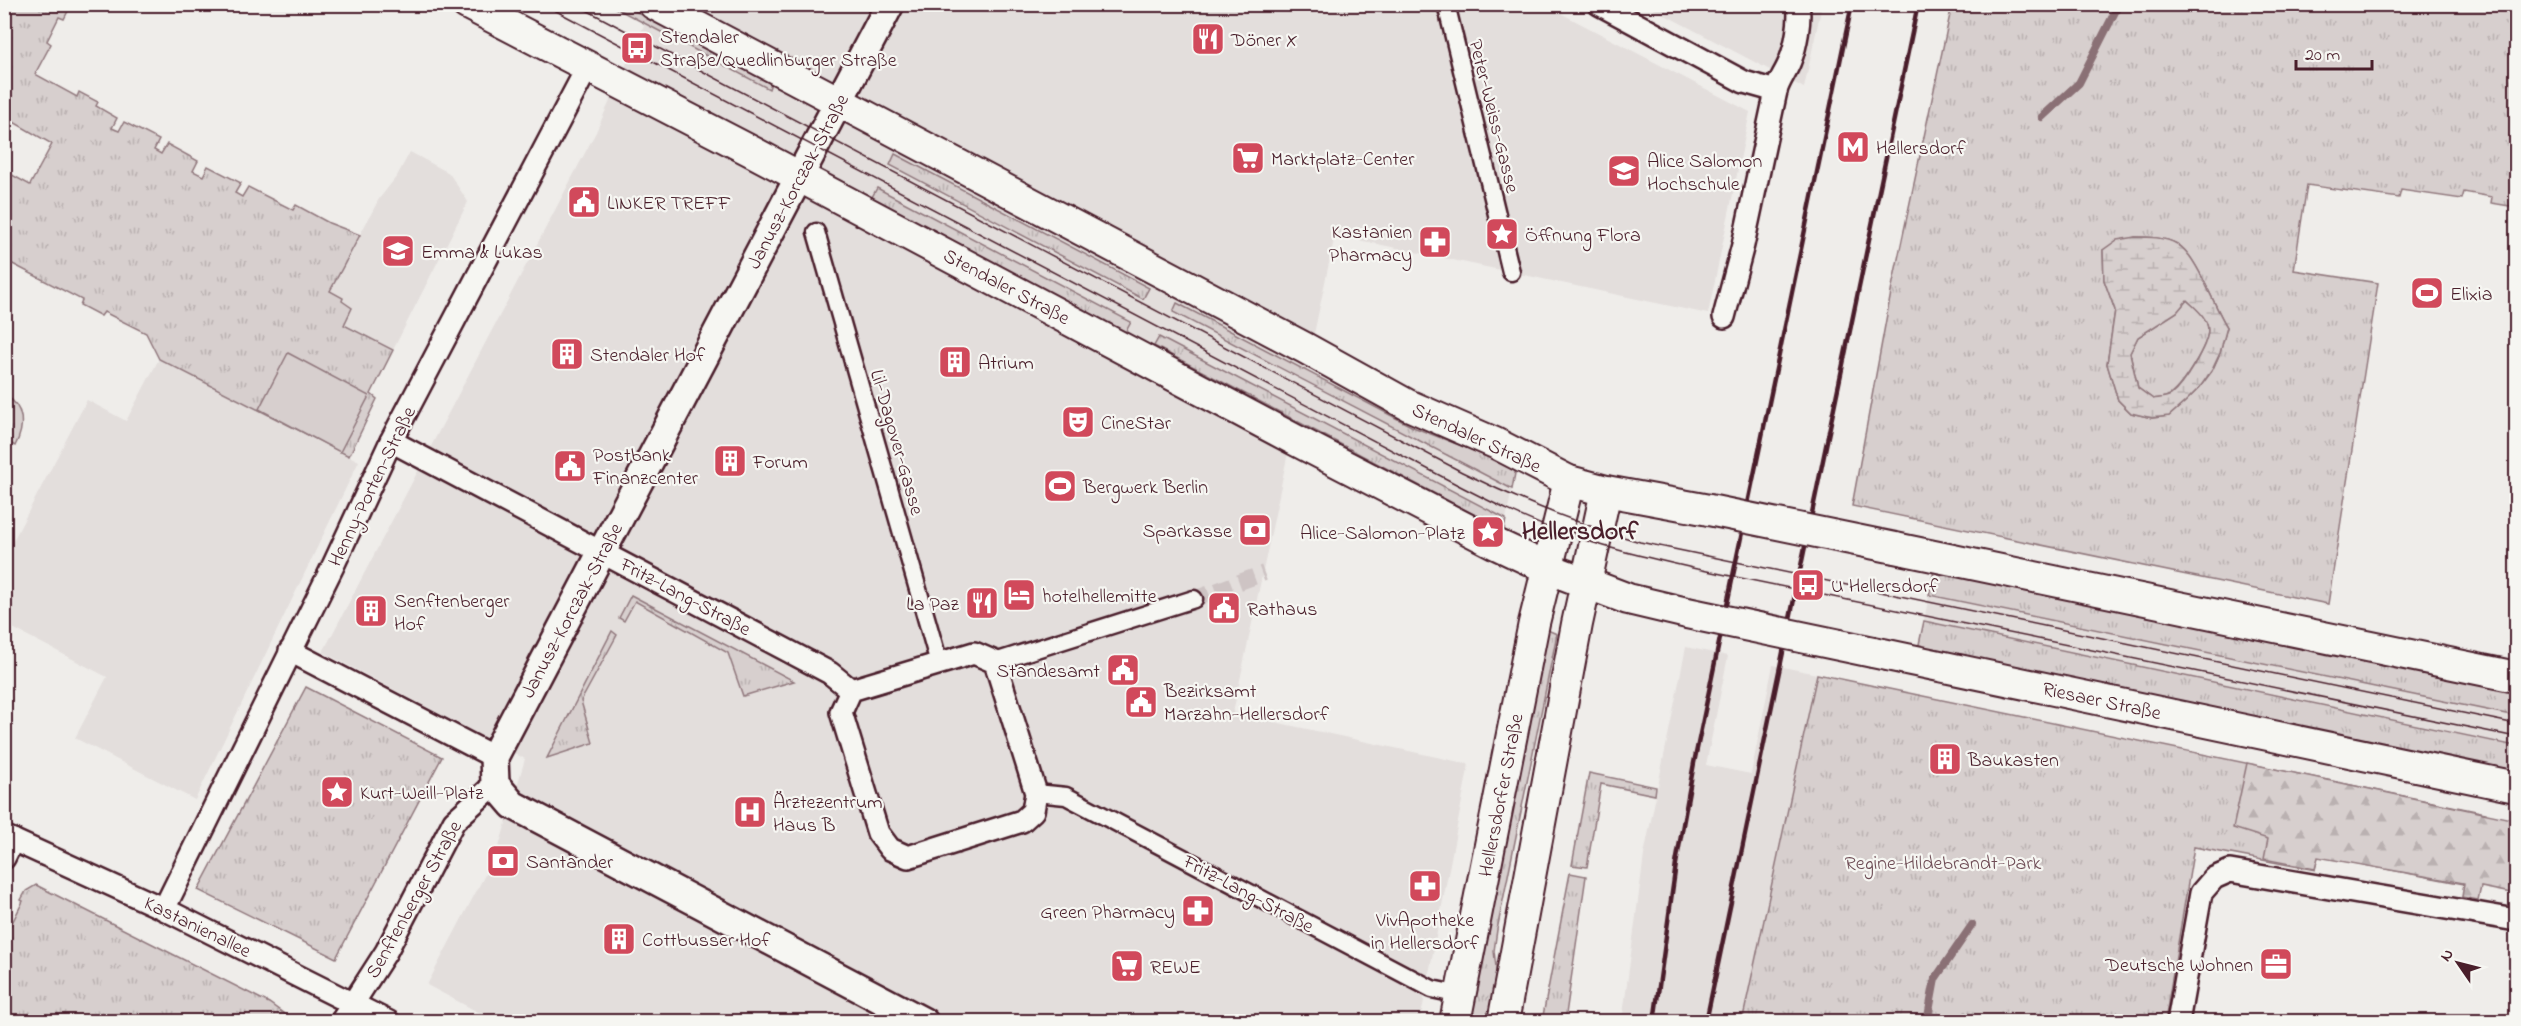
<svg xmlns="http://www.w3.org/2000/svg" width="2521" height="1026" font-family="'Indie Flower',sans-serif">
  <defs>
    <pattern id="grass-tufts" width="24" height="20" patternUnits="userSpaceOnUse" patternTransform="scale(1.5)"><rect width="24" height="20" fill="#d7cfce"/><path d="M3 7l-1-3M5 7V3M7 7l1-3M15 17l-1-3M17 17v-4M19 17l1-3" fill="none" stroke="#bab1b1"/></pattern>
    <pattern id="forest-firs" width="22" height="20" patternUnits="userSpaceOnUse" patternTransform="scale(1.5)"><rect width="22" height="20" fill="#d7cfce"/><path d="M5 1l3.5 6h-7zM16 11l3.5 6h-7z" fill="#bab1b1"/></pattern>
    <pattern id="wetland-marsh" width="20" height="14" patternUnits="userSpaceOnUse" patternTransform="scale(1.5)"><rect width="20" height="14" fill="#d7cfce"/><path d="M1 5h8M5 5V1M11 12h8M15 12V8" fill="none" stroke="#bab1b1"/></pattern>
  </defs>
  <rect width="100%" height="100%" fill="#efedea"/>
  <filter id="ink" filterUnits="userSpaceOnUse"><feTurbulence type="fractalNoise" baseFrequency=".0167" numOctaves="2"/><feDisplacementMap in="SourceGraphic" scale="12" xChannelSelector="R" yChannelSelector="G"/><feConvolveMatrix kernelMatrix="1 2 1 2 8 2 1 2 1" color-interpolation-filters="sRGB"/></filter>
  <g filter="url(#ink)">
    <g fill="#e3dedc">
      <polygon points="653,5 1545,5 1750,112 1708,314 1335,235 1304,381 1512,489 1506,519 1297,410 1233,713 1469,764 1420,1021 495,1021 427,985 498,850 525,759 323,652 596,132"/>
      <polygon points="1646,5 1822,5 1804,88"/>
      <polygon points="410,152 449,173 468,202 393,350 344,325 343,299 330,291 379,199 397,176"/>
      <polygon points="159,359 359,461 195,800 75,738 107,677 5,624 4,558 87,400 126,421"/>
      <polygon points="1929,595 2516,716 2516,746 1924,621"/>
      <polygon points="1686,647 1728,656 1706,765 1751,774 1773,665 1817,674 1742,1021 1622,1022 1644,855"/>
    </g>
    <g fill="url(#grass-tufts)" stroke="#90777c" stroke-width="1.5" fill-rule="evenodd">
      <polygon points="5,5 71,5 64,19 59,17 47,41 51,44 35,74 77,97 79,92 98,102 96,106 117,118 112,128 119,131 124,122 159,140 154,150 161,154 167,144 198,161 193,171 203,176 208,166 241,183 235,193 242,197 248,187 293,210 296,205 329,223 360,235 330,291 343,298 342,301 352,308 344,325 393,350 371,394 377,399 349,456 159,359 146,333 104,312 101,316 80,305 82,300 5,260 5,171 30,185 52,144 12,121 5,133"/>
      <polygon points="610,5 624,5 771,83 769,89"/>
      <path d="M1952,5H2516V207L2491,203L2492,197L2464,192L2462,199L2401,190L2399,198L2307,185L2294,270L2378,283L2328,604L1852,506L1892,287ZM2135,237C2149,237 2165,237 2177,244C2197,255 2213,305 2227,327L2220,353L2212,371L2200,387L2185,402L2169,416L2152,418L2131,413L2118,400L2107,364L2115,310L2104,280L2103,250Z"/>
      <polygon points="895,154 1149,288 1143,299 890,165"/>
      <polygon points="877,188 1131,322 1125,333 871,199"/>
      <path d="M2187,300C2195,307 2208,317 2208,330C2208,345 2183,385 2171,394C2167,398 2159,398 2153,399L2138,388L2130,353L2138,337L2177,312Z"/>
      <polygon points="1177,303 1413,427 1513,466 1516,468 1512,489 1173,312"/>
      <polygon points="1159,337 1506,519 1504,530 1154,346"/>
      <path d="M5,395C25,407 25,427 15,446L5,440Z"/>
      <polygon points="1934,570 2516,687 2516,716 1929,595"/>
      <polygon points="631,595 794,681 743,696 728,653 635,601 624,621 619,618"/>
      <polygon points="1924,621 2516,746 2516,774 1918,649"/>
      <polygon points="1545,629 1557,634 1497,930 1494,951 1497,975 1491,1021 1469,1022"/>
      <polygon points="612,631 617,635 581,701 593,743 547,758"/>
      <polygon points="1817,674 2486,813 2471,901 2462,900 2464,884 2318,856 2315,870 2194,847 2165,1021 1742,1022"/>
      <polygon points="306,687 442,757 336,958 198,890"/>
      <polygon points="1589,773 1656,787 1655,795 1601,784 1587,867 1572,865"/>
      <polygon points="1570,873 1586,876 1565,1021 1542,1021"/>
      <polygon points="36,885 269,1003 294,1021 5,1021 5,937 23,901 21,900 26,891"/>
    </g>
    <polygon fill="url(#forest-firs)" stroke="#90777c" stroke-width="1.5" points="2247,763 2516,820 2516,894 2481,887 2478,900 2462,897 2464,883 2318,857 2315,869 2264,859 2268,839 2233,828"/>
    <path fill="url(#wetland-marsh)" stroke="#90777c" stroke-width="1.5" fill-rule="evenodd" d="M2135,237C2149,237 2165,237 2177,244C2197,255 2213,305 2227,327L2220,353L2212,370L2200,387L2185,402L2169,416L2152,418L2131,413L2118,400L2107,364L2115,310L2104,280L2103,250L2117,240ZM2187,300C2195,308 2208,317 2208,330C2208,346 2183,385 2171,395C2167,398 2159,398 2153,399L2138,388L2130,353L2138,337L2177,312Z"/>
    <polygon fill="#d7cfce" stroke="#90777c" stroke-width="1.5" points="288,353 369,396 340,452 259,409"/>
    <g fill="none" stroke-linecap="round" stroke-linejoin="round">
      <g stroke="#8a6f74" stroke-width="8">
        <polyline points="2042,117 2079,83 2119,4"/>
        <polyline points="1927,1022 1935,979 1972,925"/>
      </g>
      <polyline stroke="#cec4c4" stroke-width="16" stroke-dasharray="16 8" stroke-linecap="butt" points="1194,599 1264,573"/>
      <defs>
        <g id="pedestrian">
          <polyline points="1446,4 1511,272"/>
          <polyline points="816,232 939,663"/>
          <polyline points="995,662 1194,599"/>
          <polyline points="1036,793 1066,796 1432,989 1460,995"/>
        </g>
        <g id="minor">
          <polyline points="1599,4 1744,82 1776,91"/>
          <path d="M1724,317L1743,245L1776,91C1779,80 1786,72 1790,61C1796,46 1801,20 1798,4"/>
          <polyline points="391,441 830,673 851,690"/>
          <polyline points="290,651 494,757"/>
          <polygon points="974,653 995,662 1036,793 1033,811 1022,821 908,857 890,849 878,833 841,712 851,690"/>
          <polyline points="4,836 164,909 389,1022"/>
          <polyline points="4,858 13,840"/>
          <polyline points="164,909 333,566 391,441 587,68"/>
          <polyline points="341,1022 386,952 454,821 495,784"/>
          <polyline points="2178,1022 2201,893 2214,878 2230,871 2516,920"/>
        </g>
        <polyline id="tertiary" points="890,4 494,757 495,784 513,805 924,1022"/>
        <g id="secondary">
          <polyline points="467,4 751,151 1299,442 1496,544 1547,568 1628,599 1687,613"/>
          <polyline points="654,4 1305,348 1408,405 1495,443 1569,481 1606,491 1709,510"/>
          <polyline points="1895,548 2516,677"/>
          <polyline points="1873,652 2516,787"/>
          <polyline points="1455,1022 1534,623 1569,481"/>
          <polyline points="1503,1022 1577,624 1606,491"/>
        </g>
      </defs>
      <use href="#pedestrian" stroke="#4a1f2b" stroke-width="21"/>
      <use href="#minor" stroke="#4a1f2b" stroke-width="26"/>
      <use href="#tertiary" stroke="#4a1f2b" stroke-width="32"/>
      <use href="#secondary" stroke="#4a1f2b" stroke-width="34"/>
      <use href="#pedestrian" stroke="#f6f6f2" stroke-width="16"/>
      <use href="#minor" stroke="#f6f6f2" stroke-width="21"/>
      <use href="#tertiary" stroke="#f6f6f2" stroke-width="27"/>
      <use href="#secondary" stroke="#f6f6f2" stroke-width="30"/>
      <g stroke="#4a1f2b" stroke-width="1.5">
        <path d="M543,4L1458,485C1491,502 1524,519 1558,531C1604,548 1650,558 1697,569L2516,737"/>
        <path d="M575,4L1462,472C1520,501 1578,524 1640,542L2516,724"/>
      </g>
      <g stroke="#4a1f2b" stroke-width="4.5">
        <polyline points="1654,1022 1676,864 1694,763 1852,4"/>
        <polyline points="1706,1022 1918,4"/>
      </g>
      <defs>
        <g id="secondary-bridge">
          <polyline points="1709,510 1895,548"/>
          <polyline points="1687,613 1873,652"/>
        </g>
      </defs>
      <use href="#secondary-bridge" stroke="#4a1f2b" stroke-width="34" stroke-linecap="butt"/>
      <use href="#secondary-bridge" stroke="#f6f6f2" stroke-width="30"/>
    </g>
  </g>
  <defs>
    <symbol id="restaurant-square" viewBox="-11 -11 22 22"><rect x="-9" y="-9" width="18" height="18" rx="4" fill="#d1495b" stroke="#f6f6f2"/><path d="M-5-6h1v4h1v-4h1v4h1v-4h1v5L-1.5 .5V6h-2V.5L-5-1ZM5-6V6H3V1.5H1.5Q1.5-4 5-6Z" fill="#fff"/></symbol>
    <symbol id="bus-square" viewBox="-11 -11 22 22"><rect x="-9" y="-9" width="18" height="18" rx="4" fill="#d1495b" stroke="#f6f6f2"/><path d="M-5-6H5V4H4V6H2V4H-2V6H-4V4H-5ZM-3.5-4V0h7V-4ZM-3.5 1.2v1.5H-2V1.2ZM2 1.2v1.5H3.5V1.2Z" fill="#fff"/></symbol>
    <symbol id="metro-square" viewBox="-11 -11 22 22"><rect x="-9" y="-9" width="18" height="18" rx="4" fill="#d1495b" stroke="#f6f6f2"/><path d="M-5.5 5V-5H-3L0 0L3-5H5.5V5H3V-.5L0 4L-3-.5V5Z" fill="#fff"/></symbol>
    <symbol id="supermarket-square" viewBox="-11 -11 22 22"><rect x="-9" y="-9" width="18" height="18" rx="4" fill="#d1495b" stroke="#f6f6f2"/><path d="M-6-5.5h2.5l.6 2H6L4.5 2H-2.5L-4.4-4H-6ZM-1.5 3.2a1.3 1.3 0 1 0 .1 0ZM3 3.2a1.3 1.3 0 1 0 .1 0Z" fill="#fff"/></symbol>
    <symbol id="university-square" viewBox="-11 -11 22 22"><rect x="-9" y="-9" width="18" height="18" rx="4" fill="#d1495b" stroke="#f6f6f2"/><path d="M0-5L7-2L0 1L-7-2ZM-4 1L0 2.5L4 1V4Q0 6-4 4Z" fill="#fff"/></symbol>
    <symbol id="civic-square" viewBox="-11 -11 22 22"><rect x="-9" y="-9" width="18" height="18" rx="4" fill="#d1495b" stroke="#f6f6f2"/><path d="M-.6-6.5H3V-4.5H.6V-3L4-1V1h2V6H-6V1h2V-1L-.6-3ZM-1.2 2.5V6h2.4V2.5Z" fill="#fff"/></symbol>
    <symbol id="sight-square" viewBox="-11 -11 22 22"><rect x="-9" y="-9" width="18" height="18" rx="4" fill="#d1495b" stroke="#f6f6f2"/><path d="M0-6L1.8-2.2L6-1.7L2.9 1.2L3.7 5.4L0 3.3L-3.7 5.4L-2.9 1.2L-6-1.7L-1.8-2.2Z" fill="#fff"/></symbol>
    <symbol id="pharmacy-square" viewBox="-11 -11 22 22"><rect x="-9" y="-9" width="18" height="18" rx="4" fill="#d1495b" stroke="#f6f6f2"/><path d="M-2-6h4v4h4v4h-4v4h-4v-4h-4v-4h4Z" fill="#fff"/></symbol>
    <symbol id="school-square" viewBox="-11 -11 22 22"><rect x="-9" y="-9" width="18" height="18" rx="4" fill="#d1495b" stroke="#f6f6f2"/><path d="M0-5L7-2L0 1L-7-2ZM-4 1L0 2.5L4 1V4Q0 6-4 4Z" fill="#fff"/></symbol>
    <symbol id="stadium-square" viewBox="-11 -11 22 22"><rect x="-9" y="-9" width="18" height="18" rx="4" fill="#d1495b" stroke="#f6f6f2"/><path d="M0-5a6.5 5 0 1 0 0 10a6.5 5 0 1 0 0-10ZM-3.5-1.8h7v3.6h-7Z" fill="#fff"/></symbol>
    <symbol id="building-square" viewBox="-11 -11 22 22"><rect x="-9" y="-9" width="18" height="18" rx="4" fill="#d1495b" stroke="#f6f6f2"/><path d="M-4-6H4V6H1V3H-1V6H-4ZM-2.5-4.3h1.7v1.8h-1.7ZM.8-4.3h1.7v1.8H.8ZM-2.5-1h1.7V.8h-1.7ZM.8-1h1.7V.8H.8Z" fill="#fff"/></symbol>
    <symbol id="theatre-square" viewBox="-11 -11 22 22"><rect x="-9" y="-9" width="18" height="18" rx="4" fill="#d1495b" stroke="#f6f6f2"/><path d="M-5-5.5Q0-4 5-5.5V0Q5 5 0 6Q-5 5-5 0ZM-3.3-2.5H-1v1.5H-3.3ZM1-2.5H3.3v1.5H1ZM-2.8 1Q0 5.5 2.8 1Z" fill="#fff"/></symbol>
    <symbol id="bank-square" viewBox="-11 -11 22 22"><rect x="-9" y="-9" width="18" height="18" rx="4" fill="#d1495b" stroke="#f6f6f2"/><path d="M-6-4H6V4H-6ZM0-2.3a2.3 2.3 0 1 0 0 4.6a2.3 2.3 0 1 0 0-4.6Z" fill="#fff"/></symbol>
    <symbol id="hotel-square" viewBox="-11 -11 22 22"><rect x="-9" y="-9" width="18" height="18" rx="4" fill="#d1495b" stroke="#f6f6f2"/><path d="M-6-4.5h1.5V1H6V5H4.5V3h-9V5H-6ZM-4 0a1.8 1.8 0 1 1 3.6 0ZM.5 0V-2.5h3Q6-2.5 6 0Z" fill="#fff"/></symbol>
    <symbol id="hospital-square" viewBox="-11 -11 22 22"><rect x="-9" y="-9" width="18" height="18" rx="4" fill="#d1495b" stroke="#f6f6f2"/><path d="M-5-5h3v3.5h4V-5h3V5h-3V1.5h-4V5h-3Z" fill="#fff"/></symbol>
    <symbol id="office-square" viewBox="-11 -11 22 22"><rect x="-9" y="-9" width="18" height="18" rx="4" fill="#d1495b" stroke="#f6f6f2"/><path d="M-6-3h4V-5.5h4V-3h4V5H-6ZM-1-4.5V-3h2v-1.5ZM-6 0V1H6V0Z" fill="#fff"/></symbol>
  </defs>
  <g fill-rule="evenodd">
    <use href="#restaurant-square" x="1189" y="20" width="38" height="38"/>
    <use href="#bus-square" x="618" y="29" width="38" height="38"/>
    <use href="#metro-square" x="1834" y="128" width="38" height="38"/>
    <use href="#supermarket-square" x="1229" y="139" width="38" height="38"/>
    <use href="#university-square" x="1605" y="152" width="38" height="38"/>
    <use href="#civic-square" x="565" y="183" width="38" height="38"/>
    <use href="#sight-square" x="1483" y="215" width="38" height="38"/>
    <use href="#pharmacy-square" x="1416" y="223" width="38" height="38"/>
    <use href="#school-square" x="379" y="232" width="38" height="38"/>
    <use href="#stadium-square" x="2408" y="274" width="38" height="38"/>
    <use href="#building-square" x="548" y="335" width="38" height="38"/>
    <use href="#building-square" x="936" y="343" width="38" height="38"/>
    <use href="#theatre-square" x="1059" y="403" width="38" height="38"/>
    <use href="#building-square" x="711" y="442" width="38" height="38"/>
    <use href="#civic-square" x="551" y="447" width="38" height="38"/>
    <use href="#stadium-square" x="1041" y="467" width="38" height="38"/>
    <use href="#bank-square" x="1236" y="511" width="38" height="38"/>
    <use href="#sight-square" x="1469" y="513" width="38" height="38"/>
    <use href="#bus-square" x="1789" y="566" width="38" height="38"/>
    <use href="#hotel-square" x="1000" y="576" width="38" height="38"/>
    <use href="#restaurant-square" x="963" y="584" width="38" height="38"/>
    <use href="#civic-square" x="1205" y="589" width="38" height="38"/>
    <use href="#building-square" x="352" y="592" width="38" height="38"/>
    <use href="#civic-square" x="1104" y="651" width="38" height="38"/>
    <use href="#civic-square" x="1122" y="683" width="38" height="38"/>
    <use href="#building-square" x="1926" y="740" width="38" height="38"/>
    <use href="#sight-square" x="318" y="773" width="38" height="38"/>
    <use href="#hospital-square" x="731" y="793" width="38" height="38"/>
    <use href="#bank-square" x="484" y="842" width="38" height="38"/>
    <use href="#pharmacy-square" x="1406" y="867" width="38" height="38"/>
    <use href="#pharmacy-square" x="1179" y="892" width="38" height="38"/>
    <use href="#building-square" x="600" y="920" width="38" height="38"/>
    <use href="#office-square" x="2257" y="945" width="38" height="38"/>
    <use href="#supermarket-square" x="1108" y="947" width="38" height="38"/>
  </g>
  <g text-anchor="middle" stroke-width="4.5" stroke-linejoin="round" paint-order="stroke">
    <g font-size="20" fill="#4a1f2b" stroke="#f6f6f2" text-anchor="start">
      <text x="660" y="43">Stendaler<tspan x="660" dy="23">Straße/Quedlinburger Straße</tspan></text>
      <text x="1231" y="46">Döner X</text>
      <text x="1876" y="154">Hellersdorf</text>
      <text x="1271" y="165">Marktplatz-Center</text>
      <text x="1647" y="167">Alice Salomon<tspan x="1647" dy="23">Hochschule</tspan></text>
      <text x="607" y="209">LINKER TREFF</text>
      <text x="1412" y="238" text-anchor="end">Kastanien<tspan x="1412" dy="23">Pharmacy</tspan></text>
      <text x="1525" y="241">Öffnung Flora</text>
      <text x="421" y="258">Emma &amp; Lukas</text>
      <text x="2450" y="300">Elixia</text>
      <text x="590" y="361">Stendaler Hof</text>
      <text x="978" y="369">Atrium</text>
      <text x="1101" y="429">CineStar</text>
      <text x="593" y="461">Postbank<tspan x="593" dy="23">Finanzcenter</tspan></text>
      <text x="753" y="468">Forum</text>
      <text x="1083" y="493">Bergwerk Berlin</text>
      <text x="1232" y="537" text-anchor="end">Sparkasse</text>
      <text x="1465" y="539" text-anchor="end">Alice-Salomon-Platz</text>
      <text x="1831" y="592">U Hellersdorf</text>
      <text x="1042" y="602">hotelhellemitte</text>
      <text x="394" y="607">Senftenberger<tspan x="394" dy="23">Hof</tspan></text>
      <text x="959" y="610" text-anchor="end">La Paz</text>
      <text x="1247" y="615">Rathaus</text>
      <text x="1100" y="677" text-anchor="end">Standesamt</text>
      <text x="1164" y="697">Bezirksamt<tspan x="1164" dy="23">Marzahn-Hellersdorf</tspan></text>
      <text x="1968" y="766">Baukasten</text>
      <text x="360" y="799">Kurt-Weill-Platz</text>
      <text x="773" y="808">Ärztezentrum<tspan x="773" dy="23">Haus B</tspan></text>
      <text x="526" y="868">Santander</text>
      <text x="1175" y="918" text-anchor="end">Green Pharmacy</text>
      <text x="1425" y="926" text-anchor="middle">VivApotheke<tspan x="1425" dy="23">in Hellersdorf</tspan></text>
      <text x="642" y="946">Cottbusser Hof</text>
      <text x="2253" y="971" text-anchor="end">Deutsche Wohnen</text>
      <text x="1150" y="973">REWE</text>
    </g>
    <g font-size="20" fill="#4a1f2b" stroke="#f6f6f2">
      <text transform="translate(1495 116) rotate(76)" y="7">Peter-Weiss-Gasse</text>
      <text transform="translate(797 181) rotate(-62)" y="7">Janusz-Korczak-Straße</text>
      <text transform="translate(1007 286) rotate(28)" y="7">Stendaler Straße</text>
      <text transform="translate(1477 437) rotate(25)" y="7">Stendaler Straße</text>
      <text transform="translate(898 442) rotate(74)" y="7">Lil-Dagover-Gasse</text>
      <text transform="translate(371 486) rotate(-64)" y="7">Henny-Porten-Straße</text>
      <text transform="translate(686 596) rotate(28)" y="7">Fritz-Lang-Straße</text>
      <text transform="translate(571 610) rotate(-62)" y="7">Janusz-Korczak-Straße</text>
      <text transform="translate(2102 700) rotate(12)" y="7">Riesaer Straße</text>
      <text transform="translate(1500 795) rotate(-79)" y="7">Hellersdorfer Straße</text>
      <text transform="translate(1249 893) rotate(28)" y="7">Fritz-Lang-Straße</text>
      <text transform="translate(413 899) rotate(-61)" y="7">Senftenberger Straße</text>
      <text transform="translate(198 926) rotate(26)" y="7">Kastanienallee</text>
    </g>
    <g font-size="20" fill="#6d4b54" stroke="#f6f6f2">
      <text x="1943" y="869">Regine-Hildebrandt-Park</text>
    </g>
    <g font-size="26" font-weight="bold" fill="#4a1f2b" stroke="#f6f6f2">
      <text x="1580" y="539">Hellersdorf</text>
    </g>
  </g>
  <rect width="2521" height="1026" fill="none" stroke="#f6f6f2" stroke-width="24"/>
  <rect x="12" y="12" width="2497" height="1002" fill="none" stroke="#4a1f2b" stroke-width="2" filter="url(#ink)"/>
  <g transform="translate(2458 963) rotate(305)" stroke="#f6f6f2" stroke-width="4.5" paint-order="stroke">
  <path d="M0-4.5L10 22L0 15L-10 22Z" fill="#4a1f2b"/>
  <text y="-9" font-size="16" font-weight="bold" text-anchor="middle" fill="#4a1f2b">N</text>
  </g>
  <path d="M2296 60v9h76v-9" fill="none" stroke="#4a1f2b" stroke-width="3"/>
  <text x="2305" y="60" font-size="18" fill="#4a1f2b" stroke="#f6f6f2" stroke-width="4.5" paint-order="stroke">20 m</text>
</svg>
